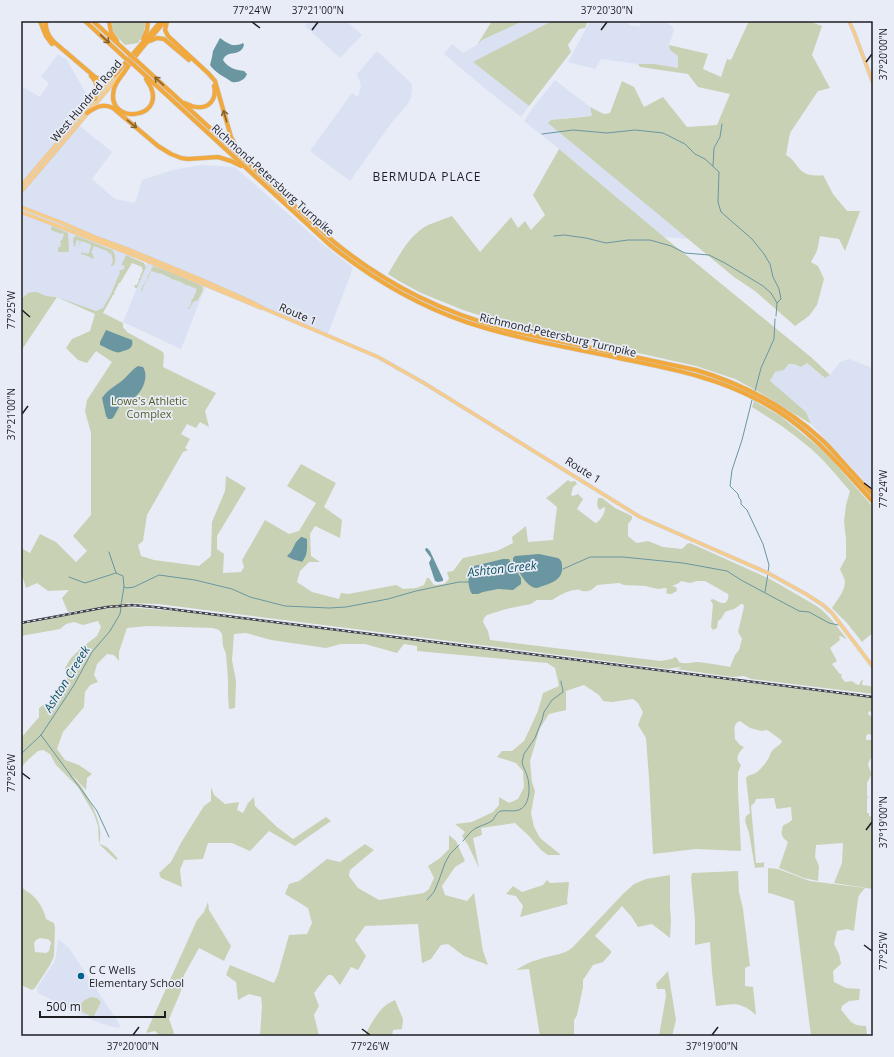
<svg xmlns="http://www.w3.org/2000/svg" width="894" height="1057" font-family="'Open Sans',sans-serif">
  <rect width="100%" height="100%" fill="#e8ecf7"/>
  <g fill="#dae1f3">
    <polygon points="309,21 346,21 362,35 340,58 305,26"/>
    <polygon points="523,21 552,21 474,62 529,106 521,117 487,90 444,54 452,44 463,53 477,45 482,40"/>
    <polygon points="590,21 625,21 630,25 639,27 642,21 661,21 672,26 674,30 669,45 670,50 678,56 678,68 655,64 638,64 601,59 595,69 568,62"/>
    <polygon points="377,51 411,83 412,88 411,98 407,105 392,122 350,181 310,151 352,93 358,97 361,85 357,74"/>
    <polygon points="58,54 67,60 87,95 79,113 80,126 112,152 92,179 115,199 135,203 142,180 173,170 201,165 235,167 319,241 353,268 327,336 207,283 181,349 123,322 147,263 133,255 102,311 96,314 54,296 46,296 28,293 21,299 21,86 40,97 49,83 41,77"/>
    <polygon points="555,80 590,107 592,116 565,118 549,123 688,239 664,237 559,149 524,121 531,110"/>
    <polygon points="849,359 870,367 873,370 873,490 811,424 806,412 769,381 775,372 784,370 789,364 794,364 801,367 807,363 825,378 830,375 840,362"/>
    <polygon points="58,939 69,948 120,1025 119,1028 109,1026 90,1019 38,993 37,988 54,962 56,957"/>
  </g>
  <g fill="#c9d1b4" fill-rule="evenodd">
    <path d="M112,21H145C146,29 142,37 138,43L125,45C118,38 111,32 112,21Z"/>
    <polygon points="492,21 523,21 482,40 477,45"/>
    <polygon points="552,21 588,21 585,28 579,29 568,45 571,52 529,106 473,62"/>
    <path d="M749,21H808L822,26L812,55L830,88L818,91L790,133L786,155C794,159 797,168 803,172C809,176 817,176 823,175L833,194L847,211H860L845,251L839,239L820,236L817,251L811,262L818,266L824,279L817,305L809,316L795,326L755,291L734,277L548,123L551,120L592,116L590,107L604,114L610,113L622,81L634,87L644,107L663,97L687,127L717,125L730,94L698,87L688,74L640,67L638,64H655L678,68V56L670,50L669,45L708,54L703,69L721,77L727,59L731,60Z"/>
    <path d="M559,149L664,237L812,358L830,375L825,378L807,363L801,367L794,364H789L784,370L775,372L770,381L806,412L811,424L759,392L735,379L696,366L500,322L463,310L421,293L399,281L388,274C399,256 409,235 428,225C436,222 444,219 452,216L480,252L511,217L518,228L525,221L531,230L545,215L533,195Z"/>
    <polygon points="52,226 68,233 69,250 68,252 59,252 58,251 58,247 60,247 61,243 60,242 61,240 62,240 64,234 62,233 61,234 51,230 51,229"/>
    <path d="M75,236H77L112,250C116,254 116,260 114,265L112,266L111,265L113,261L111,253L110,254L107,251L94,246L91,253H92L94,259L90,258V257L82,254L81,255L82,251L83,253H85L86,252V254L89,253L91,246L90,244L81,241L78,247L80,241L77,240L75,245L76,246L75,247C73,244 72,239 75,236Z"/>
    <path d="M126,255L144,263L146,267L137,288H136L134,287L135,285H137L139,280L138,279H139L141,275L140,274H141L143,270L142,269V267L132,263L120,283H119L118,284L119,285H118L114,293L115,294L113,295L103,313L123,323V327L127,332L163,352L164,355L163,367L216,393L205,411L209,427L200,422L196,428L187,424L181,434L190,439L185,448L188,450L183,452L147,515L143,541L138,545L141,556L154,560L199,566L211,556L212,522L225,491L226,476L246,488L217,536V549L224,554L223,573L241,572L244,567L242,560L265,520L289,534L299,531L316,503L287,486L301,464L336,483L324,507L342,520L340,538L315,526L310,534L311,556L320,562H309L300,571L297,582L312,592L339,599L341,593L348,594L396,585L403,589L416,588L424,585L427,578H429L434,585L444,584L449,579L447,572L453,571L463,558L497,551L513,543L512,537L526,526L528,542L553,540L557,507L546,498L554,492L568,480L571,482L574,481L576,482L577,484L573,487L571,495L573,496L578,494L583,499L577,509L594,522L596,523C601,520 605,513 605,508L604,507L600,510C596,507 597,503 598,498H602L615,508L632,516V519L628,524V536L635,542L637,543L648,541L663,547L682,549L687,544L690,543L770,579L815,605L822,610L831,619L846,638V639L840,636L839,637L840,640L830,648L837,661L832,664L839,673L842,675L841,677L845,682L852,681L856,684L859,685L861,681L863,679L862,685L870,686L873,688V694L751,679L744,676L732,677L676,669L681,668L680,667L668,669L158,604L126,603L127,607L187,612L775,686L873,698V713L869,711L868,714L873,718V735L867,734L866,738V740H873L872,749L873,756C863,766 872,768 871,775C870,777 869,779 868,781L867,782V796L869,797L867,798V813H869V816L873,817V889L834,883L842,863L843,843L816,845L815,857L819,866L818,881L804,878L779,868L788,842C783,838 781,836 782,830C782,829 782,827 783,826C784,824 788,824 792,820L791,807L777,809L776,807L774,798L756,799L755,802L751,806L756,863H761L764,862V867L755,868L749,833L745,821L746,816L750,813L746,778C749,774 753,775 757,772C761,769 765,764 768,759C770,757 770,753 772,751C775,747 779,746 782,742L781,740L769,731L766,730L762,731L750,728L740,721C732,724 735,732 735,739L740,745L744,747C739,753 734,758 741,765L738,772V790L741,851L696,849L653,854L649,778L646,738L638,725L643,712L638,703L633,699L612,702L603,701L599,695L584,685L566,691V710L549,714L540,728L530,761L532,782L535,791L531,813L534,827L540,838L561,855H548L541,850L529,836L515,823L481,828L482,835L473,838L479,868L468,845L462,836L465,832L455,824L472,822L493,812L499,805V797L509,803L518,799L524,787L523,771L516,763L497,757L502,751H512L524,741L538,711L543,693L559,686L555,668L547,663L417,651V646L404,644L397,653L365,644H341L326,648L271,640L246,633L234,634L232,660L236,681L235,708L229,709L228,694V679L226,654L223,646L222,634L219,630L213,628L148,626L127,628L119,652V661L114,655L107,654L97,664L94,675L98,682L90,685L85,692L84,707L63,732L57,749L65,760L79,765L92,774L87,778L86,790L76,779L70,774C74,778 78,782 81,786C90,800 105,827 99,844C107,845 113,853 118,859L116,860L99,844L98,826L94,814L78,787L56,765L50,754L43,750L38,751L30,758L21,767V738L39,717V708L43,705L53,703L59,699L67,679L65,668L71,658L81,648L97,636L101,627L98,621L83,625L74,622L66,624L60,629L21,636V625L87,611L112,608V606L68,612L62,598L69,590L48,591L37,583L26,588L21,571V548L30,553L40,534L56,542L76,562L87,551L73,536L91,515V433L85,411L87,400L112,362L96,351L87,363L78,360L66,348L72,339L90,331L95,314L57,297L21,351V299L28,293L32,292H37L46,296L57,297L96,311L103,308L111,294L120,272L119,271L120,270H123L125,266L122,265L121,266ZM681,581L690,583L697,581H705L728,594C729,598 728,600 725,603H721L713,599L710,600L713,604L711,627L713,630L717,628L718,621L721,619L725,612C733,609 734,610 741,604H743L744,607L738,632L742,639L739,650L735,655L730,667C720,665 709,663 698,662C691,662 687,665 679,662L677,658L675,657L672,659L661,661L490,640L488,631L483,622L484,618L487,615L506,609L531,604L537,600H552C558,596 569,590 576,590C579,589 580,590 582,591C589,592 592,590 597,585L619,583L624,585L645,586L658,589L666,588L667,589L666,592L668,594H671L677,591L676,587L672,586L679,583Z"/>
    <polygon points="153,266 175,274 202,286 203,290 198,300 193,302 190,308 188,309 188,307 190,307 192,300 191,299 193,299 197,289 187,285 186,286 186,285 179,281 178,282 178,281 172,279 171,280 171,278 159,273 158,274 158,273 151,271 148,279 147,278 142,291 143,292 142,292 141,290"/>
    <path d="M754,401L780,416L815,444L831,459L873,507V634L870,635L862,642L847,623L832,608C837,600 848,588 844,578C843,575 841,572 840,569L846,558V539L844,522L846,505L850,491C836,475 822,457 805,444C789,430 770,418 752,407Z"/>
    <polygon points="211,787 214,795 225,804 239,802 237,810 243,813 248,803 254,797 255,806 277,827 293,839 326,817 331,821 295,846 269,831 250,851 232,843 208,843 203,859 184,860 180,870 182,887 161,878 159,873 171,862 182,841 204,806 211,801"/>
    <polygon points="449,835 456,841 465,861 455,867 442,886 445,895 467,901 474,893 483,951 488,965 464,956 448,944 441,945 431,959 422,963 418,924 365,926 355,940 366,956 358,970 351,967 340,985 332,975 328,975 314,993 319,1006 314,1015 319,1036 260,1036 262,1006 261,997 249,994 238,1000 236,982 226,975 230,965 274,983 278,974 289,935 307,934 312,923 308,908 285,894 289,884 299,881 327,859 340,862 365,844 374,850 350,870 349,876 358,888 379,900 424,893 429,889 434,878 428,866 440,858 449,849"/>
    <path d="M768,868L778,869L810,881L865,888L860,894L858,898L854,931L847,929L837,931L834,944L839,954L841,964L833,971L834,982L846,988L860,989L859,1000L849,1001L842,1006L841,1010C851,1021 851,1026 866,1026L867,1036H811L794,901L773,894L768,893Z"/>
    <path d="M738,871L739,892L743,909L750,966L747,967L745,968V986L753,987L756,1015C740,1001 735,1004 716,1006L712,972L710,942L695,945V920L691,878L692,873Z"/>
    <path d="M670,875V907L671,920L670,938L652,924L638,927L631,916L622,906L595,936L611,951V953L603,962L593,965L583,980V987L577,1015L574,1020V1036H540L529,969L516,970C523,966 529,962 537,960C549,955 563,956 573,947L623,894L634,884L646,879Z"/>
    <polygon points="547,880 550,883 569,882 567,902 568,904 520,917 523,906 516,896 506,894 513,886 522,892 543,885"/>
    <path d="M21,886C24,890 27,891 31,894C39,901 44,910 46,919L54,923L55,928L54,956L50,965L35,988L32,990L21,985ZM40,938L46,939H48L51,942L49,951L46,953L35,952L34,943L36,940Z"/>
    <polygon points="208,902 209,910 231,946 224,961 199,948 184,975 181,991 169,1019 174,1033 171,1036 160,1036 155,1031 146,1033 197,920 204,912"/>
    <polygon points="668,971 676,1020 672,1036 659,1036 666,996 665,989 657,989 656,984"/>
    <path d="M91,997L97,998L101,1002L94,1016L92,1017L79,1010C80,1002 84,1000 91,997Z"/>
    <path d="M395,1000L403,1019L402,1029L393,1030L392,1036H364C373,1022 379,1006 395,1000Z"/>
  </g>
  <g fill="#6996a1">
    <path d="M220,38C224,41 231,46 236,45C239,45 241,44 243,43L244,45C240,58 227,49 223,60C228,68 236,70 244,71L247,74C245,80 238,83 232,82C225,77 215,73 210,65L212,57L213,51Z"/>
    <path d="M106,330L132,340C134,347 129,350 123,351C121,352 118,353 116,352C111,351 105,347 100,345V342Z"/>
    <path d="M138,366L143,367C149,376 143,391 135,397C131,400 126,399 122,402L113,418L111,419H108L106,416L102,398C107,390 117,385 124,379C129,374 133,369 138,366Z"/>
    <path d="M301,537H302L307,539C307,548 308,555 302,562C297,560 292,560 287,556L291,552L296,542Z"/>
    <polygon points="426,548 427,548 430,551 443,579 443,581 438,582 435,581 429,563 431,559 431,558 425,550"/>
    <path d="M539,554L558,558C561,560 562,562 562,566C564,581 548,584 537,588C526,588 519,570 513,562V558L515,556Z"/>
    <path d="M503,559H509L510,561L521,578V584L513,590L498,589L483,592L478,594H472C467,586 467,573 474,566Z"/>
  </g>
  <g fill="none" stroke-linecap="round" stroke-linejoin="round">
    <g stroke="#6996a1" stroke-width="1">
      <polyline points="542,134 573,130 607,133 635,130 663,133 685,144 695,154 705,159 719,172 718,202 721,212 752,239 764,254 770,264 773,277 779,289 781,299 777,303"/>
      <polyline points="713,166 714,148 720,137 722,124"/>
      <polyline points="554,236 564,235 586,238 606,243 628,240 650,240 671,246 685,253 709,255 725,263 763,286 771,293 777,303 776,316"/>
      <polyline points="755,391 761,368 774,339 775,319"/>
      <polyline points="752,400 742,440 732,470 730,486 738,494 739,498 741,500 741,504 747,510 763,544 769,565 768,572"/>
      <polyline points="109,552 116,573 123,576 124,587 121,605"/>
      <polyline points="563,569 590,557 623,557 683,563 727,571 741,580 799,611 809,612 829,623 838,625"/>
      <polyline points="69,577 85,583 116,573"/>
      <polyline points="124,587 127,588 134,587 159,575 195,580 232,589 250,597 285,606 329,608 346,607 388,599 416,591 459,582 469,582"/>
      <polyline points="765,592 768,574"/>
      <polyline points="41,735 97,811 109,837"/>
      <polyline points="21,754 41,735 51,720 74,685 92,652 110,631 120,614 121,607"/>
      <path d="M463,841C467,836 471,831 476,828C482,825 488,824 493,820C495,817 497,812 501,811C506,810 513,812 519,810C530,805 530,789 528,779C527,773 523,768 522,762L524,754L535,738L542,720L544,712L552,700L563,692C563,687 561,686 561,681"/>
      <polyline points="427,900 434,892 439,880 445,863 450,854 459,845"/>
    </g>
    <defs>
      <g id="major">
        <polyline points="849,21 854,32 873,83"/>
        <polyline points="21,186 113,77"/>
        <polyline points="21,192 122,73"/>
        <polyline points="21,207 60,222 97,238 130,250 207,282 250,301 265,309 378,357 424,383 640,517 768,573 806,594 823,605 832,613 873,667"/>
        <polyline points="21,212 128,253 261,308"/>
      </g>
      <g id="highway">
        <polyline points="40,21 46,36 52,44"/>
        <path d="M46,21C45,29 48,36 54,42L95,77C103,81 108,79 115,75L161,21"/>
        <polyline points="85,21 124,57"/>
        <polyline points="93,21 128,53"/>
        <polyline points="109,21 111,32 117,41"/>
        <polyline points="167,21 165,30 168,36 208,73 215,81 231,137 237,148 241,155"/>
        <polyline points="143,39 147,30 148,21"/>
        <polyline points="150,41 157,38 164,39 189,60"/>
        <path d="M137,61L334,242C388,286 444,313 512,331L696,370C743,384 785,406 821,439C828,445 834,452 840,459C851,471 862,483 873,495"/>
        <path d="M134,65L330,245C371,278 417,305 466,322C514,338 565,347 614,357C664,368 712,375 758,400C806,424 838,463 873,502"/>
        <path d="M91,76C98,83 98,89 95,99"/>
        <path d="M146,79C175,119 104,128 114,89C116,82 121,77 125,71C136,53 152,37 165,21"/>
        <path d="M184,103C188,104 192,107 196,107C210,109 217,98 214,86"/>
        <path d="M87,113C96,107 103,103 113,108L158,146L171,154L181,158L188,159L218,157L231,161L241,166"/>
      </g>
    </defs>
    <use href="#major" stroke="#cdcece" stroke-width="4"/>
    <use href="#highway" stroke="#cdcece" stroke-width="5"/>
    <use href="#major" stroke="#f7cb8a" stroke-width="3"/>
    <use href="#highway" stroke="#f1a83c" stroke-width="4"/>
    <defs>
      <polyline id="rail" points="21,623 107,607 132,605 154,607 873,697"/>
    </defs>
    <use href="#rail" stroke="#3f4046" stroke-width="2.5"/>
    <use href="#rail" stroke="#e8ecf7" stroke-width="1" stroke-dasharray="3" stroke-linecap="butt"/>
    <defs>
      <g id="highway-bridge">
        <polyline points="128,53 137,61"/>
        <polyline points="124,57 134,65"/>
      </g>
    </defs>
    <use href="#highway-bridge" stroke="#cdcece" stroke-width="5" stroke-linecap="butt"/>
    <use href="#highway-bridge" stroke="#f1a83c" stroke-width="4"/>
  </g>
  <defs><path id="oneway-shaft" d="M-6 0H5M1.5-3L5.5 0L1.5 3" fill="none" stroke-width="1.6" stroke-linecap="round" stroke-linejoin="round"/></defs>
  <g stroke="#87632f">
    <use href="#oneway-shaft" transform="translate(105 39) rotate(43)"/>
    <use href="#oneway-shaft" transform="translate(159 81) rotate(-137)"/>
    <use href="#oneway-shaft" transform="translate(225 116) rotate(-106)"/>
    <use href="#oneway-shaft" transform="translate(132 124) rotate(40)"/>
  </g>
  <path fill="none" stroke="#1d1e22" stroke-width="1.5" d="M252,22L260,28M312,30L318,22M601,30L607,22M866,62L872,54M22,310L30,317M22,414L28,406M864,483L872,489M22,773L30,779M866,830L872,822M864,945L872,951M362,1029L370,1035M133,1035L139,1027M712,1035L718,1027"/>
  <circle fill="#016292" stroke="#e8ecf7" stroke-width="1.5" cx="81" cy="976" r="4"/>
  <g text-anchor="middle" stroke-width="3.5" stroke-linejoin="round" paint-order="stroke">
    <g font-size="11" fill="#1d1e22" stroke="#e8ecf7">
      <text transform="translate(86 101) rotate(-50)" y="4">West Hundred Road</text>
      <text transform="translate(273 180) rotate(42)" y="4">Richmond-Petersburg Turnpike</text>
      <text transform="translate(298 314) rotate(23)" y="4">Route 1</text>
      <text transform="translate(558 335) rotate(13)" y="4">Richmond-Petersburg Turnpike</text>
      <text transform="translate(583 470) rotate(32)" y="4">Route 1</text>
    </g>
    <g font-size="11" fill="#525e25" stroke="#e8ecf7">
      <text x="149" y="405">Lowe's Athletic<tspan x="149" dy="13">Complex</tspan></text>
    </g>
    <g font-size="11" fill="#1d1e22" stroke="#e8ecf7" text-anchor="start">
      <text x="89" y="974">C C Wells<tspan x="89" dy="13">Elementary School</tspan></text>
    </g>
    <g font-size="12" letter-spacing="1" fill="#1d1e22" stroke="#e8ecf7">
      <text x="427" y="181">BERMUDA PLACE</text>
    </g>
    <g font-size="12" font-style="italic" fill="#0e515e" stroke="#e8ecf7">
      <text transform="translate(502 569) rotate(-6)" y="4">Ashton Creek</text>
      <text transform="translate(67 679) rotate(-58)" y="4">Ashton Creeek</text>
    </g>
  </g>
  <rect width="894" height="1057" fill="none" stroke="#e8ecf7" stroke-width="44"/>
  <path d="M40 1011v6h125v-6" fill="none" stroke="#1d1e22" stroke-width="2"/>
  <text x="46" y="1011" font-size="12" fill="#1d1e22" stroke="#e8ecf7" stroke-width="3" paint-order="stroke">500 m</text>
  <rect x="22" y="22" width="850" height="1013" fill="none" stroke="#1d1e22" stroke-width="1.5"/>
  <g font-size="10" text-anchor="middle" fill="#1d1e22">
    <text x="252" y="14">77°24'W</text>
    <text x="318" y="14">37°21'00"N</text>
    <text x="607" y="14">37°20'30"N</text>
    <text transform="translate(883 54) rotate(-90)" y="4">37°20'00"N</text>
    <text transform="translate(11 310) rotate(-90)" y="4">77°25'W</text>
    <text transform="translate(11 414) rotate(-90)" y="4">37°21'00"N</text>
    <text transform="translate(883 489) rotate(-90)" y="4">77°24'W</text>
    <text transform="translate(11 773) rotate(-90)" y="4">77°26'W</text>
    <text transform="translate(883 822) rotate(-90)" y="4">37°19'00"N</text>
    <text transform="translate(883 951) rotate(-90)" y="4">77°25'W</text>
    <text x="133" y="1050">37°20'00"N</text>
    <text x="370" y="1050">77°26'W</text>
    <text x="712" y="1050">37°19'00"N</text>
  </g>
</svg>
